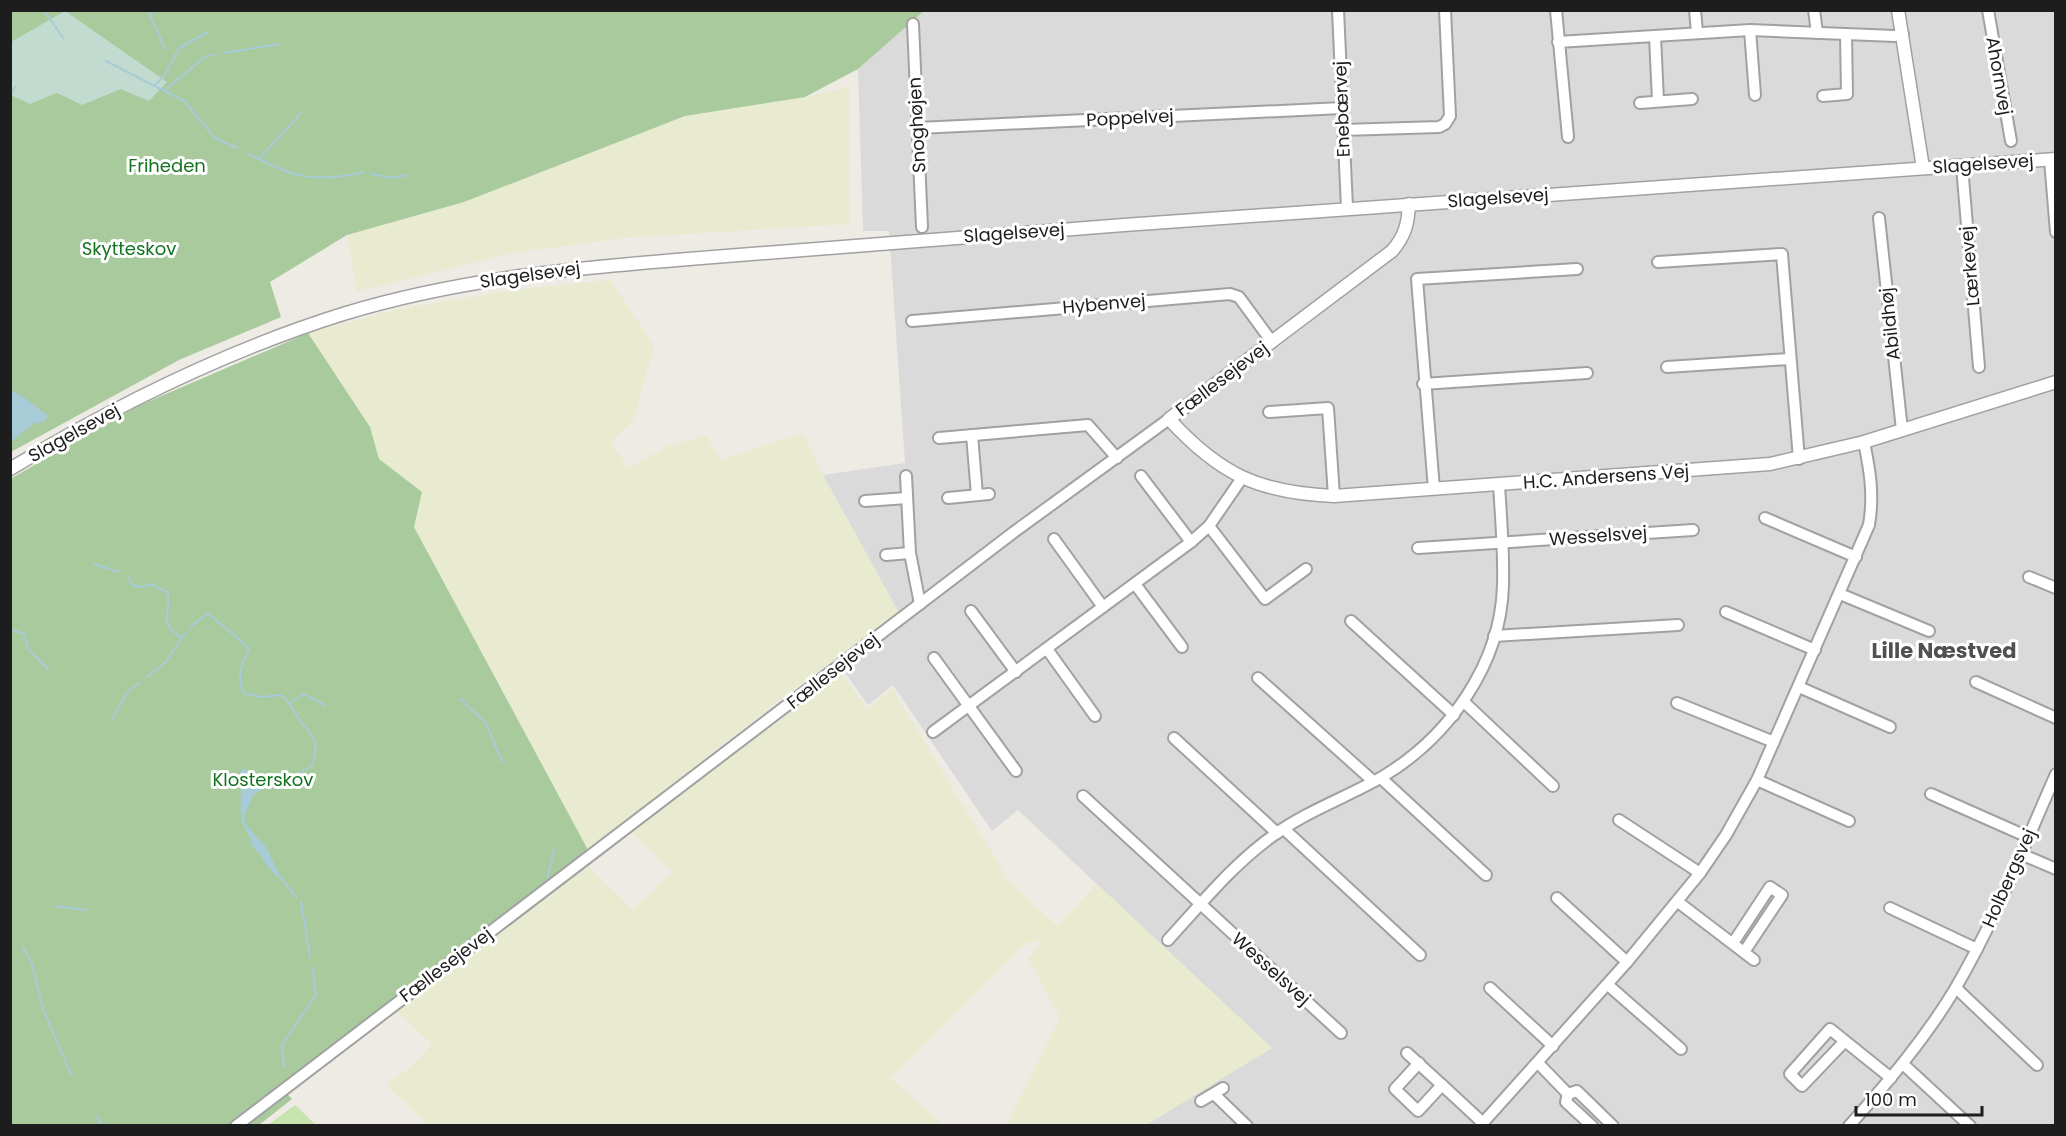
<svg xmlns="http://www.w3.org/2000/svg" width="2066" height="1136" font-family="Poppins,sans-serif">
  <rect width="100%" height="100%" fill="#eeebe4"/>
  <polygon fill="#dbdada" points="924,11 2055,11 2055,1125 1146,1125 1271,1048 1018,810 992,831 893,685 868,705 836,660 899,613 823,475 905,463 889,231 863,231 858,69"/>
  <g fill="#e8ebd0">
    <polygon points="849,87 850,224 624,238 513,253 357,292 347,235 464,202 685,116 805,97"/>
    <polygon points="610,280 654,346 634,419 611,442 628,468 669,445 706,436 721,460 803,433 823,475 899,613 792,690 588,850 414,527 422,492 379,459 370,427 308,333 398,309 513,290"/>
    <polygon points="840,672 868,709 892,688 1009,881 1057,926 1097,884 1272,1048 1146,1125 1006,1125 1060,1017 1028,959 1044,940 1026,943 891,1078 943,1125 428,1125 386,1085 413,1065 432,1044 394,1009 588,866 633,910 672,872 632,832"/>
  </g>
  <polygon fill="#c6e4ad" points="295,1105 316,1125 268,1125"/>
  <g fill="#a8ca9c">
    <polygon points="11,11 924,11 858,69 805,97 685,116 464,202 347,235 270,282 281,317 179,360 11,452"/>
    <polygon points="308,333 370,427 379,459 422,492 414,527 588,850 281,1087 292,1099 259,1125 11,1125 10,479 138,406"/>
  </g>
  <polygon fill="#c2dbd0" points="65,11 167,82 149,101 121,89 82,105 57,93 30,104 11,95 11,42"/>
  <g fill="#a8cbd8">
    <polygon points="11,390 25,398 48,416 44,422 35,423 13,440 10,439"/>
    <path d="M243,768L268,784L253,796L244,817L246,825L267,848L281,879C271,876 246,833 242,821C239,807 242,788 240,773Z"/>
  </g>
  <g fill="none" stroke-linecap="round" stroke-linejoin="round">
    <g stroke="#a8cbd8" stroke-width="2">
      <polyline points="44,10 63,38"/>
      <polyline points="148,10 165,49"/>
      <polyline points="223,53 280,44"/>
      <polyline points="106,61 184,101 215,138 237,148"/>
      <polyline points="155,85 165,75 179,48 208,32"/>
      <polyline points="164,91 206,56 214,55"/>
      <polyline points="10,95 15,87"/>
      <path d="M249,154C294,177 313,184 364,172"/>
      <polyline points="259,159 301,113"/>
      <polyline points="371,174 394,178 406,175"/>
      <polyline points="94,564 119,572"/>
      <path d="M127,576L132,585L141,587L151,584L168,593C172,614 156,622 182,638"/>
      <path d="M190,627L208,613L249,648C243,663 235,677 244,693L261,697L281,695C293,705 293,712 301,722C317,742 318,739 313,765L294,777"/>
      <polyline points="13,630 24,634 29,650 48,669"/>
      <polyline points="147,677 165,663 185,633"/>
      <polyline points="460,699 486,723 502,762"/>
      <polyline points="291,702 304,694 325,705"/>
      <polyline points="112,719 128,691 141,682"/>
      <polyline points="251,843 257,850"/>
      <polyline points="280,877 297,898"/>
      <polyline points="548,877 554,850"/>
      <polyline points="301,902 310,957"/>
      <polyline points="55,906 86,910"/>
      <polyline points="23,947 31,961 43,1009 71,1074"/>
      <polyline points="284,1067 282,1045 316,995 312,967"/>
      <polyline points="97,1116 103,1126"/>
    </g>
    <defs>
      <g id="minor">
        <polyline points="1338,10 1347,208"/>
        <polyline points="1556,10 1568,137"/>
        <polyline points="1695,10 1697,32"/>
        <polyline points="1814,10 1817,33"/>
        <polyline points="1988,10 2011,141"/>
        <polyline points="913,24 922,227"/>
        <polyline points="1750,30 1755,95"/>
        <polyline points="1655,36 1658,101"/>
        <polyline points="1558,42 1750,30 1895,36 1903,34"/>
        <polyline points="1823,96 1847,94 1846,34"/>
        <polyline points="1640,103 1692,99"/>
        <polyline points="918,128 1342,108"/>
        <polyline points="1343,130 1439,127 1445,124 1450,116 1445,10"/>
        <polyline points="2050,160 2056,232"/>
        <polyline points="1962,166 1979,367"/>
        <polyline points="1879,218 1902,430"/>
        <polyline points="1658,262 1782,254 1799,459"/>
        <polyline points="912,321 1230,294 1239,297 1272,342"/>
        <polyline points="1667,367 1789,359"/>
        <polyline points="1423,384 1587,373"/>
        <polyline points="1269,412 1328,408 1334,496"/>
        <polyline points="972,435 977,495"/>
        <polyline points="939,438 1088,425 1117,458"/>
        <polyline points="906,476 910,553 920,604"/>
        <polyline points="1141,476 1191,542"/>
        <polyline points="1434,489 1417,279 1577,269"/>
        <polyline points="948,498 989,494"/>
        <polyline points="865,501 907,498"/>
        <polyline points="1765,518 1856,557"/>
        <polyline points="1209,526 1265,599 1306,569"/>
        <polyline points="1054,539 1103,607"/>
        <polyline points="1418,548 1693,530"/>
        <polyline points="886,555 910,553"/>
        <polyline points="2029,577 2056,588"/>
        <polyline points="1135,584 1182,647"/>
        <polyline points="1840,594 1929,631"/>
        <polyline points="971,611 1016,672"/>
        <polyline points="1726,612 1815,650"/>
        <polyline points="1351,621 1454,715"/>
        <polyline points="1494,636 1678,625"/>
        <polyline points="1047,649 1095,716"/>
        <polyline points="934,658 1016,771"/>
        <polyline points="1258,678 1373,781"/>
        <polyline points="1976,682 2056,718"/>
        <polyline points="1799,687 1890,727"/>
        <polyline points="1464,702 1553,786"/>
        <polyline points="1677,703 1774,742"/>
        <polyline points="933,732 1191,542 1209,526 1242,478"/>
        <polyline points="1174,738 1277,833"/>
        <polyline points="1381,778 1486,875"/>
        <polyline points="1757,780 1849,821"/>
        <polyline points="1931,794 2028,837"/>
        <polyline points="1083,796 1341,1033"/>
        <polyline points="1619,820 1700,873"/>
        <polyline points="1284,829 1420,955"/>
        <polyline points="2021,854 2056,869"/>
        <polyline points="1557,898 1627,962"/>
        <polyline points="1678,902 1754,960"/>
        <polyline points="1890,908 1977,949"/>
        <path d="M1168,940C1202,903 1233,864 1274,835C1307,811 1347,797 1382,777C1449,737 1501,664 1503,585C1504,551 1501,518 1499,485"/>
        <polyline points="1733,943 1770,887 1782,895 1744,952"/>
        <polyline points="1608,985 1681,1049"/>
        <polyline points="1490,988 1553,1046"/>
        <polyline points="1956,988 2037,1065"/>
        <polyline points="1845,1041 1802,1086 1790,1074 1830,1029 1891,1078"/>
        <polyline points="1407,1053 1442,1085"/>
        <polyline points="1419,1063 1395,1089 1418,1111 1442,1085 1483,1123"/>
        <polyline points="1538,1063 1568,1094"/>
        <polyline points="1903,1064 1970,1126"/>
        <polyline points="1214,1094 1247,1126"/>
        <polyline points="1568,1094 1577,1091 1613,1126"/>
        <polyline points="1568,1094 1566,1102 1592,1126"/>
        <polyline points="1201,1101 1223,1088"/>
        <polyline points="236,1126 1014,532 1169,419"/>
        <path d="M1480,1126L1627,962L1700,873L1726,835L1757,780L1869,525C1874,495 1870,471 1864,442"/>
        <path d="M1849,1126C1888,1082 1925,1039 1955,989C1995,921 2024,846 2056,774"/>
      </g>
      <g id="tertiary">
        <polyline points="1898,10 1923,168"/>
        <path d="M1409,204C1408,224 1405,236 1392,251L1169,419C1220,475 1260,493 1334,496L1770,464L1864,442L2056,382"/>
        <path d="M10,469C116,405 225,351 343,314C467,276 596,266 726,256C858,245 991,235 1124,225C1434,203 1745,182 2056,159"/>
      </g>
    </defs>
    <use href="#minor" stroke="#a1a1a1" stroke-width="14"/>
    <use href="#tertiary" stroke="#a1a1a1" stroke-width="15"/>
    <use href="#minor" stroke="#fff" stroke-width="10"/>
    <use href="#tertiary" stroke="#fff" stroke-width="12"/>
  </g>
  <g text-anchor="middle" stroke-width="6" stroke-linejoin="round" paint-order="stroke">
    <g font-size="18" fill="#1d1d1d" stroke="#fff">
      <text transform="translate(1999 76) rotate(80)" y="6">Ahornvej</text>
      <text transform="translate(1342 109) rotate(-92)" y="6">Enebærvej</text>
      <text transform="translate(1130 118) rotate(-3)" y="6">Poppelvej</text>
      <text transform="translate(917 125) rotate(-93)" y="6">Snoghøjen</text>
      <text transform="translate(1983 164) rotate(-4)" y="6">Slagelsevej</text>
      <text transform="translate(1498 198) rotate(-4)" y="6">Slagelsevej</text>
      <text transform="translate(1014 233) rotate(-4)" y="6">Slagelsevej</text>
      <text transform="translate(1970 266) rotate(-95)" y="6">Lærkevej</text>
      <text transform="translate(530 275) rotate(-8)" y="6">Slagelsevej</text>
      <text transform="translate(1104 304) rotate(-5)" y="6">Hybenvej</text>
      <text transform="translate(1890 324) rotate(-96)" y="6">Abildhøj</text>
      <text transform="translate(1222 379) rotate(-37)" y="6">Fællesejevej</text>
      <text transform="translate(74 433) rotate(-29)" y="6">Slagelsevej</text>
      <text transform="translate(1606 477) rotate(-4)" y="6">H.C. Andersens Vej</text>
      <text transform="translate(1598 536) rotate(-4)" y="6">Wesselsvej</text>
      <text transform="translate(833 671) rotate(-38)" y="6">Fællesejevej</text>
      <text transform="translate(2009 878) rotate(-66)" y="6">Holbergsvej</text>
      <text transform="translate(446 965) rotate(-37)" y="6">Fællesejevej</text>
      <text transform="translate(1271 969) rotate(42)" y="6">Wesselsvej</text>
    </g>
    <g font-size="18" fill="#14731f" stroke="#fff">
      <text x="167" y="172">Friheden</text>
      <text x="129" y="255">Skytteskov</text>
      <text x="263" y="786">Klosterskov</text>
    </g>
    <g font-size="21" font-weight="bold" fill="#505050" stroke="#fff">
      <text x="1944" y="658">Lille Næstved</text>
    </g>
  </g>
  <rect width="2066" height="1136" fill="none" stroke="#1d1d1d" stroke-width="24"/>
  <path d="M1856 1106v9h126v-9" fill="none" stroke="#1d1d1d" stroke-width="3"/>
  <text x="1865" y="1106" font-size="18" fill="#1d1d1d" stroke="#ffffff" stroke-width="4.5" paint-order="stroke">100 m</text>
</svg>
